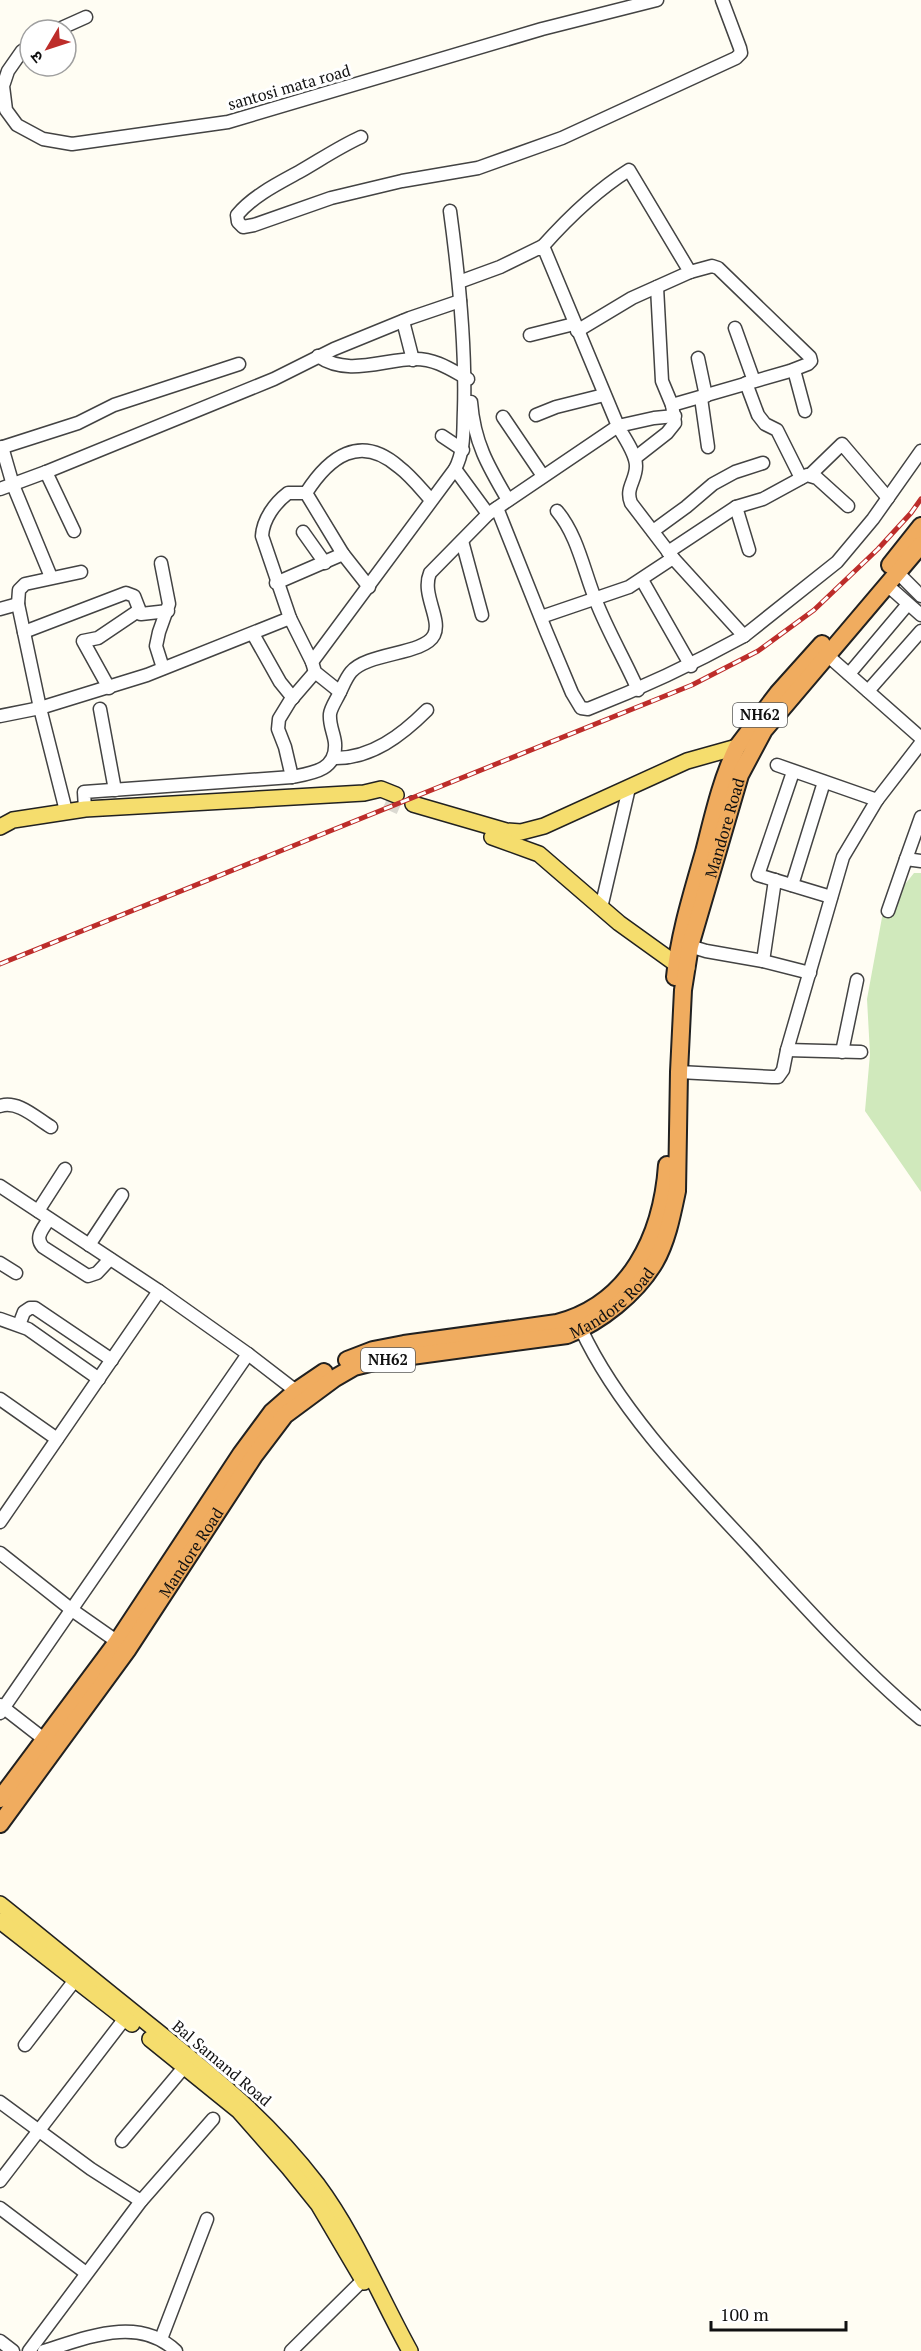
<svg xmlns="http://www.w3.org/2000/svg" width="921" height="2351" font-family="'PT Serif','Noto Sans Devanagari',serif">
  <rect width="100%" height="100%" fill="#fffdf3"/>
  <polygon fill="#d0e9bc" points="914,873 921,873 921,1192 865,1111 870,1054 867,999 883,912"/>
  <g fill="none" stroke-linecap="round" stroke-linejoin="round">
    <polyline stroke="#dbd9d1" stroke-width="15" stroke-dasharray="15 8" stroke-linecap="butt" points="386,801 402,808"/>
    <defs>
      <g id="minor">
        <polyline points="57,30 86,17"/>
        <polyline points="30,46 22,51 8,71 3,86 6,110 17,125 43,139 72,144 228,122 542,29 657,0"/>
        <path d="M361,137C339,147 320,160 299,172C277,184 253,196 237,215L238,222L243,227L254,225L331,198L402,181L478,168L562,138L736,58L741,53L740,48L722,0"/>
        <path d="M543,246C568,218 597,190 629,170L690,272L632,298L577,331"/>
        <polyline points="403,321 413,360"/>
        <polyline points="735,328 754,381"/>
        <polyline points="530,335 574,324"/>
        <path d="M318,356C348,377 384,359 415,359C436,359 450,369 468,379"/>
        <polyline points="698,358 706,396"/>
        <polyline points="794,370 805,411"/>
        <polyline points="746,383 758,415 765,424 777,430 801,478"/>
        <polyline points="701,398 708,447"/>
        <path d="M471,402C474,442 488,466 508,500"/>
        <polyline points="672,405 790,371 808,364 811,361 810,357 718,268 712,266 690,272"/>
        <polyline points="536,415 556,407 604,395"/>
        <path d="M675,416L654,418L618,426C624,438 636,453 636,466C636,481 625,488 631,503L673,558L744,636L837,562L873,519L921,451"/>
        <polyline points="503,417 543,476"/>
        <polyline points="442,436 463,450"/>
        <polyline points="2,447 13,485 51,577"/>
        <polyline points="0,448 78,423 114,405 239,364"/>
        <polyline points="635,458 667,433 675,423 672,405 662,381 657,287"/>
        <polyline points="455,469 488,514"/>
        <polyline points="46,472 74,531"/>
        <polyline points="810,475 842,444 888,498"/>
        <polyline points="0,489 46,472 274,379 334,349 410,318 460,301"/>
        <path d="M306,493C329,457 360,433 399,467C411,476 421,489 431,500"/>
        <polyline points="736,507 749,550"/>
        <path d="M497,508L546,631L572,693L581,708L588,709C642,688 693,664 744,636"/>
        <path d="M557,511C578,536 584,572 596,601C608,632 625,660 638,690"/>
        <polyline points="653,531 686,507 713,484 735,472 763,463"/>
        <polyline points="303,532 325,563"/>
        <polyline points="462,541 482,615"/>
        <polyline points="668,552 736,507 763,499 807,475 817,478 848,506"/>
        <polyline points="161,563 169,604 159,632 156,646 163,668"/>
        <polyline points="898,573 921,596"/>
        <polyline points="642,580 691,666"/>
        <polyline points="276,583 343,554"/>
        <polyline points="887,585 921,615"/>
        <polyline points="18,604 19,590 25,584 81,572"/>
        <polyline points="0,609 18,604 40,708 0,716"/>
        <polyline points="541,617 629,587 673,558"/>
        <path d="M290,618L262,536C263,519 275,503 288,493H306L343,554L369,587"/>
        <polyline points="24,632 126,593 134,596 141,614 168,611"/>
        <polyline points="253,634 280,682 293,698"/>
        <polyline points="827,655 921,738"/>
        <path d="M312,662L315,672L340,692C343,686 346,678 351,672C368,652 424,655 434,635C442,619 421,594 430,573L488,514L618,426L543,246L500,267L459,282"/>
        <polyline points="849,674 908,604"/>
        <polyline points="109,688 83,641 98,638 138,611"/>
        <polyline points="868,691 921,631"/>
        <polyline points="100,709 115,790"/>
        <path d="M334,758C371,759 402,735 427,710"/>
        <polyline points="793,772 758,875 831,897"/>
        <polyline points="292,777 285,747 278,729 279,719 290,701 315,672"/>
        <polyline points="877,800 921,743"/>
        <path d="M85,809L84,792L292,777C313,773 337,770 335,743C334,733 329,725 330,714C331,707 337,699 340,692"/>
        <path d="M66,811L40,708L147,675L290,618L312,662L455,469C465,450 463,431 464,410C466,344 459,277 450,211"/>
        <polyline points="906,859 921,817"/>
        <polyline points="792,885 824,782"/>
        <polyline points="601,908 629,788"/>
        <polyline points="888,911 906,859 921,861"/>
        <polyline points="683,944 706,951 763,961 775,880"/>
        <polyline points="763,961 810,973"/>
        <polyline points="787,1050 861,1052"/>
        <polyline points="842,1052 857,980"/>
        <polyline points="679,1072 772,1077 778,1077 783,1070 787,1050 843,857 877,800 777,765"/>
        <path d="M0,1106C18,1100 36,1118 51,1127"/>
        <polyline points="0,1186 159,1291 0,1522"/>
        <polyline points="38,1211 65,1169"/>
        <path d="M49,1219C43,1229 34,1237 43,1247L88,1276L97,1273L110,1259"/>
        <polyline points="89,1245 122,1195"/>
        <polyline points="0,1263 16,1273"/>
        <polyline points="0,1319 28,1329 99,1379"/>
        <polyline points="19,1325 24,1312 30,1308 35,1308 112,1360"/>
        <path d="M581,1329C618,1409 691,1484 751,1548C805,1607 860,1668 921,1719"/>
        <polyline points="248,1354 296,1391"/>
        <polyline points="0,1399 57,1439"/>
        <polyline points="0,1553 72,1610 122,1645"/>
        <polyline points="0,1705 49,1743"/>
        <polyline points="0,1713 248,1354 159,1291"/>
        <polyline points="25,2045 75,1980"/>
        <polyline points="0,2102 91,2169 141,2201"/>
        <polyline points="122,2141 185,2066"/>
        <polyline points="0,2181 129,2013"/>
        <polyline points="0,2208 86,2273"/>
        <polyline points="161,2339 207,2219"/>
        <polyline points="0,2341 13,2351"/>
        <polyline points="29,2351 141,2201 213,2119"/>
        <path d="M44,2351C86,2338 138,2315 176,2351"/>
        <polyline points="291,2351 363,2280"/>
      </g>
      <g id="major">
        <polyline points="413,804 506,831 521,832 544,826 687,761 737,747"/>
        <polyline points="0,827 13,820 85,809 364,793 381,789 396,795"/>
        <polyline points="492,837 539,854 619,923 676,964 687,968"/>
        <path d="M0,1904C44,1939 87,1975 131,2010C200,2066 262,2112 317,2184C355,2235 379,2295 410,2351"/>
        <polyline points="0,1921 132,2024"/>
        <polyline points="150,2039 239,2111 289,2168 318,2204 364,2282"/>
      </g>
      <g id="highway">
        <polyline points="890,565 921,526"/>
        <path d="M675,977C679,935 692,894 704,852C713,817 721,780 737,747L778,693L822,644"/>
        <path d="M347,1360L373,1350L404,1344L557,1323C630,1304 662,1236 667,1165"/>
        <polyline points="0,1799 117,1642 241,1454 272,1412 296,1391 324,1372"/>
        <path id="s1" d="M0,1824L128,1649L254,1456L285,1415L335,1378L354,1367L382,1360L567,1335C600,1322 636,1294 655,1262C667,1241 672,1215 677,1191L679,1072L683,990L690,946L740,775L764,730L921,545"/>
      </g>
    </defs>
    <use href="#minor" stroke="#434343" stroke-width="15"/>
    <use href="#major" stroke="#212121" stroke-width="18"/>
    <use href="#highway" stroke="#212121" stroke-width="20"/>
    <use href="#minor" stroke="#fff" stroke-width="12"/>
    <use href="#major" stroke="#f5dd6d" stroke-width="15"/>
    <use href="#highway" stroke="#f0ac5f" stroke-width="16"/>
    <defs>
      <polyline id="rail" points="0,964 692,685 758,651 814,610 878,549 911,513 921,499"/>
    </defs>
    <use href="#rail" stroke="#bd2d2a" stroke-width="5"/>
    <use href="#rail" stroke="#fff" stroke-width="3" stroke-dasharray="9" stroke-linecap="butt"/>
  </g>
  <g text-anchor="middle" stroke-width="6" stroke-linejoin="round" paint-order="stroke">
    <g fill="#fff" stroke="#585858" stroke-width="1.5">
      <rect x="733" y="703" width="54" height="24" rx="4.5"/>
      <rect x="361" y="1348" width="54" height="24" rx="4.5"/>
    </g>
    <g font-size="15" font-weight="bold" fill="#101010">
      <text x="760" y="720">NH62</text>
      <text x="388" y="1365">NH62</text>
    </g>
    <g font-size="16" fill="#101010" stroke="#fff">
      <text transform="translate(289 87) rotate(-16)" y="6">santosi mata road</text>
      <text dy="6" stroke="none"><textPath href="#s1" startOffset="1358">Mandore Road</textPath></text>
      <text dy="6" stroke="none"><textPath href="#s1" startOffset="854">Mandore Road</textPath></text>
      <text dy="6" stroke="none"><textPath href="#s1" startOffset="332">Mandore Road</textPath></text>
      <text transform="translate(222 2063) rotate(40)" y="6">Bal Samand Road</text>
    </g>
  </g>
  <g transform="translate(48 48) rotate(231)"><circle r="28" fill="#ffffff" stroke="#9f9f9f" stroke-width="1.5"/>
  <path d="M0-4.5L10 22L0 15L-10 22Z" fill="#bd2d2a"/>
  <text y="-9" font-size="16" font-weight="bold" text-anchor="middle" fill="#101010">उ</text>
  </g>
  <path d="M711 2321v9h135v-9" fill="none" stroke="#101010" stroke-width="3"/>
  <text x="720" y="2321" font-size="18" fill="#101010" stroke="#ffffff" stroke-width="4.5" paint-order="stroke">100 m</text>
</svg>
